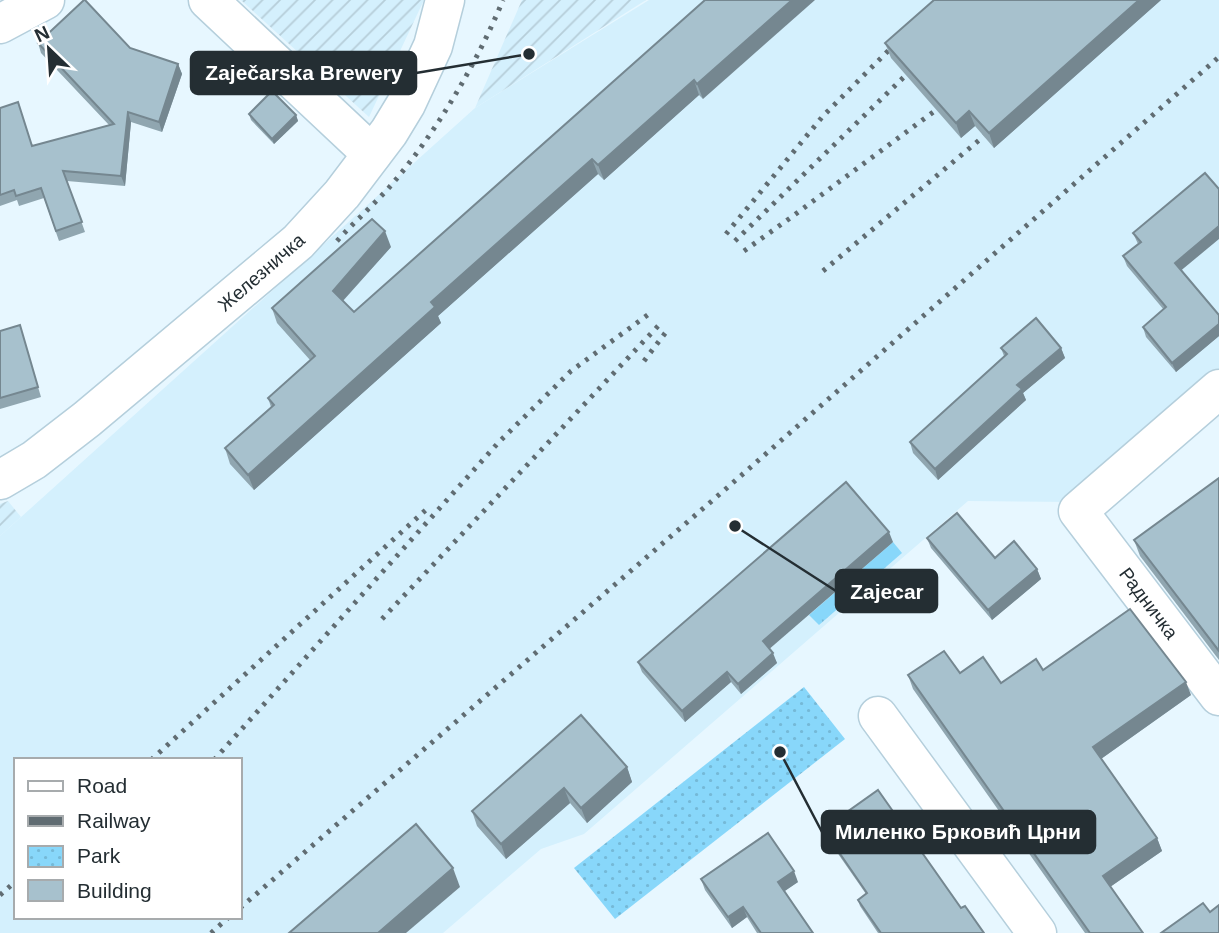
<svg xmlns="http://www.w3.org/2000/svg" width="1219" height="933" font-family="Arial,sans-serif">
  <defs>
    <pattern id="industrial-furrows" width="10" height="10" patternUnits="userSpaceOnUse" patternTransform="scale(1.75)"><rect width="10" height="10" fill="#d4f0fd"/><path d="M-1 1l2-2M0 10L10 0M9 11l2-2" fill="none" stroke="#b6ced9"/></pattern>
    <pattern id="grass-tufts" width="24" height="20" patternUnits="userSpaceOnUse" patternTransform="scale(1.75)"><rect width="24" height="20" fill="#88d7fa"/><path d="M3 7l-1-3M5 7V3M7 7l1-3M15 17l-1-3M17 17v-4M19 17l1-3" fill="none" stroke="#75b9d7"/></pattern>
    <pattern id="park-dots" width="8" height="8" patternUnits="userSpaceOnUse" patternTransform="scale(1.75)"><rect width="8" height="8" fill="#88d7fa"/><path d="M2 2h.1M6 6h.1" fill="none" stroke="#75b9d7" stroke-width="1.8" stroke-linecap="round"/></pattern>
  </defs>
  <rect width="100%" height="100%" fill="#e7f7ff"/>
  <path fill="#d4f0fd" fill-rule="evenodd" d="M649,0H1219V371L1072,502L968,501L584,834L541,849L443,933H0V536L475,108ZM16,760H240V917H16Z"/>
  <g fill="url(#industrial-furrows)">
    <polygon points="241,0 424,0 369,117"/>
    <polygon points="522,0 646,0 475,108"/>
    <polygon points="8,501 21,517 0,536 0,504"/>
  </g>
  <polygon fill="url(#grass-tufts)" points="893,542 902,553 819,625 809,615"/>
  <polygon fill="url(#park-dots)" points="804,687 845,739 615,919 574,868"/>
  <g fill="none" stroke-linecap="round" stroke-linejoin="round">
    <defs>
      <g id="minor">
        <polyline points="208,0 372,154"/>
        <polyline points="0,24 45,0"/>
        <polyline points="1219,389 1078,511 1219,696"/>
        <polyline points="0,480 34,460 87,419 298,242 342,194 389,132 406,104 433,46 445,0"/>
        <polyline points="878,716 1037,933"/>
      </g>
    </defs>
    <use href="#minor" stroke="#b5cfdc" stroke-width="41"/>
    <use href="#minor" stroke="#fff" stroke-width="38"/>
    <g stroke="#606c72" stroke-width="5" stroke-dasharray="3.5 7" stroke-linecap="butt">
      <polyline points="726,234 823,116 901,38"/>
      <path d="M337,241C355,221 376,203 393,183C437,131 477,63 503,0"/>
      <polyline points="735,241 906,75"/>
      <polyline points="744,251 793,216 936,110"/>
      <polyline points="823,271 984,136"/>
      <polyline points="644,361 666,332"/>
      <polyline points="382,619 659,325"/>
      <polyline points="151,760 429,507"/>
      <polyline points="214,760 498,443 571,371 649,314"/>
      <polyline points="0,895 16,881"/>
      <polyline points="240,908 728,487 1219,57"/>
      <polyline points="211,933 229,917"/>
    </g>
  </g>
  <g fill="#90a6b0">
    <polygon points="705,0 703,99 699,95 604,180 598,174 438,316 441,323 254,490 230,464 225,448 271,407 268,398 310,360 277,323 272,308 391,247 343,301 354,312"/>
    <polygon points="1161,0 994,148 975,126 961,138 891,58 885,43"/>
    <polygon points="38,43 130,48 178,64 182,74 162,132 131,122 125,186 67,181 85,232 59,241 44,198 19,206 17,200 0,206 0,108 32,146 109,125 41,53"/>
    <polygon points="249,114 296,115 298,121 274,144 251,120"/>
    <polygon points="1133,233 1181,270 1219,315 1219,336 1176,372 1146,337 1143,327 1164,310 1127,266 1123,256 1138,244"/>
    <polygon points="0,331 23,336 41,397 0,409"/>
    <polygon points="1001,348 1061,348 1065,358 1023,393 1026,400 938,480 913,453 910,442 1004,356"/>
    <polygon points="1219,478 1219,660 1140,556 1134,540"/>
    <polygon points="927,538 995,558 1037,569 1041,579 992,620 931,548"/>
    <polygon points="893,542 769,648 777,663 741,694 731,682 685,722 642,672 638,662"/>
    <polygon points="1043,670 1191,695 1101,759 1157,838 1162,851 1110,887 1143,933 1085,933 913,689 908,675 960,673 1001,683"/>
    <polygon points="627,767 632,782 587,823 570,803 506,859 477,826 472,811"/>
    <polygon points="823,829 961,908 984,933 878,933 860,906 858,900 866,894 825,835"/>
    <polygon points="701,879 798,882 784,891 813,933 757,933 747,917 732,928 705,890"/>
  </g>
  <g fill="#758790">
    <polygon points="792,0 815,0 703,99 697,84"/>
    <polygon points="1139,0 1161,0 994,148 989,133"/>
    <polygon points="178,64 182,74 162,132 159,122"/>
    <polygon points="694,80 699,95 604,180 598,165"/>
    <polygon points="969,111 975,126 961,138 956,123"/>
    <polygon points="128,112 131,122 125,186 121,176"/>
    <polygon points="296,115 298,121 274,144 272,139"/>
    <polygon points="592,159 598,174 438,316 441,323 254,490 248,475 431,302"/>
    <polygon points="1219,226 1219,239 1178,273 1175,263"/>
    <polygon points="385,231 391,247 338,306 333,291"/>
    <polygon points="1219,324 1219,336 1176,372 1172,363"/>
    <polygon points="1061,348 1065,358 1023,393 1026,400 938,480 935,469 1017,385"/>
    <polygon points="889,532 893,542 767,651 763,641"/>
    <polygon points="1037,569 1041,579 992,620 988,610"/>
    <polygon points="773,653 777,663 741,694 738,684"/>
    <polygon points="727,672 731,682 685,722 682,711"/>
    <polygon points="1186,682 1191,695 1098,761 1093,747"/>
    <polygon points="627,767 632,782 587,823 581,808"/>
    <polygon points="564,788 570,803 506,859 501,844"/>
    <polygon points="1157,838 1162,851 1107,889 1103,876"/>
    <polygon points="453,868 460,887 406,933 378,933"/>
    <polygon points="794,871 798,882 782,893 778,882"/>
    <polygon points="743,907 747,917 732,928 728,917"/>
  </g>
  <g fill="#a7c1cd" stroke="#758790" stroke-width="2">
    <polygon points="84,0 85,0 130,48 178,64 159,122 128,112 121,176 63,171 82,222 56,231 41,188 16,196 14,190 0,195 0,108 18,102 32,146 114,124 38,43"/>
    <polygon points="705,0 792,0 697,84 694,80 598,165 592,159 431,302 435,307 248,475 225,448 274,405 268,398 315,356 272,308 372,219 385,231 333,291 354,312"/>
    <polygon points="934,0 1139,0 989,133 969,111 956,123 885,43"/>
    <polygon points="272,91 296,115 272,139 249,114"/>
    <polygon points="1205,173 1219,189 1219,226 1175,263 1219,315 1219,324 1172,363 1143,327 1166,307 1123,256 1141,242 1133,233"/>
    <polygon points="1036,318 1061,348 1017,385 1022,389 935,469 910,442 1007,354 1001,348"/>
    <polygon points="20,325 38,387 0,398 0,331"/>
    <polygon points="1219,478 1219,651 1134,540"/>
    <polygon points="846,482 889,532 763,641 773,653 738,684 727,672 682,711 638,662"/>
    <polygon points="957,513 995,558 1014,541 1037,569 988,610 927,538"/>
    <polygon points="1130,609 1186,682 1093,747 1157,838 1103,876 1143,933 1090,933 908,675 944,651 960,673 983,657 1001,683 1036,659 1043,670"/>
    <polygon points="581,715 627,767 581,808 564,788 501,844 472,811"/>
    <polygon points="878,790 961,908 965,906 984,933 881,933 858,900 867,893 823,829"/>
    <polygon points="416,824 453,868 378,933 289,933"/>
    <polygon points="768,833 794,871 778,882 813,933 761,933 743,907 728,917 701,879"/>
    <polygon points="1203,903 1210,912 1219,905 1219,933 1161,933"/>
  </g>
  <g text-anchor="middle" stroke-width="5" stroke-linejoin="round" paint-order="stroke">
    <g font-size="19" fill="#242e33" stroke="#fff">
      <text transform="translate(261 272) rotate(-41)" y="7">Железничка</text>
      <text transform="translate(1149 603) rotate(53)" y="7">Радничка</text>
    </g>
  </g>
  <path fill="none" stroke="#242e33" stroke-width="2.5" d="M529 54L416 73M735 526L836 591M780 752L822 832"/>
  <g fill="#242e33" stroke="#fff" stroke-width="2.5">
    <circle cx="529" cy="54" r="7"/>
    <circle cx="735" cy="526" r="7"/>
    <circle cx="780" cy="752" r="7"/>
  </g>
  <g fill="#242e33" stroke="#242e33" stroke-width="2.5">
    <rect x="191" y="52" width="225" height="42" rx="7"/>
    <rect x="836" y="570" width="101" height="42" rx="7"/>
    <rect x="822" y="811" width="273" height="42" rx="7"/>
  </g>
  <g font-size="21" text-anchor="middle" font-weight="bold" fill="#fff">
    <text x="304" y="80">Zaječarska Brewery</text>
    <text x="887" y="599">Zajecar</text>
    <text x="958" y="839">Миленко Брковић Црни</text>
  </g>
  <rect x="14" y="758" width="228" height="161" fill="#ffffff" stroke="#a7abad" stroke-width="2"/>
  <rect x="28" y="781" width="35" height="10" fill="#ffffff" stroke="#a7abad" stroke-width="2"/>
  <text x="77" y="793" font-size="21" fill="#242e33">Road</text>
  <rect x="28" y="816" width="35" height="10" fill="#606c72" stroke="#a7abad" stroke-width="2"/>
  <text x="77" y="828" font-size="21" fill="#242e33">Railway</text>
  <rect x="28" y="846" width="35" height="21" fill="url(#park-dots)" stroke="#a7abad" stroke-width="2"/>
  <text x="77" y="863" font-size="21" fill="#242e33">Park</text>
  <rect x="28" y="880" width="35" height="21" fill="#a7c1cd" stroke="#a7abad" stroke-width="2"/>
  <text x="77" y="898" font-size="21" fill="#242e33">Building</text>
  <g transform="translate(49 49) rotate(335)" stroke="#ffffff" stroke-width="5" paint-order="stroke">
  <path d="M0-5L12 26L0 18L-12 26Z" fill="#242e33"/>
  <text y="-10" font-size="19" font-weight="bold" text-anchor="middle" fill="#242e33">N</text>
  </g>
</svg>
